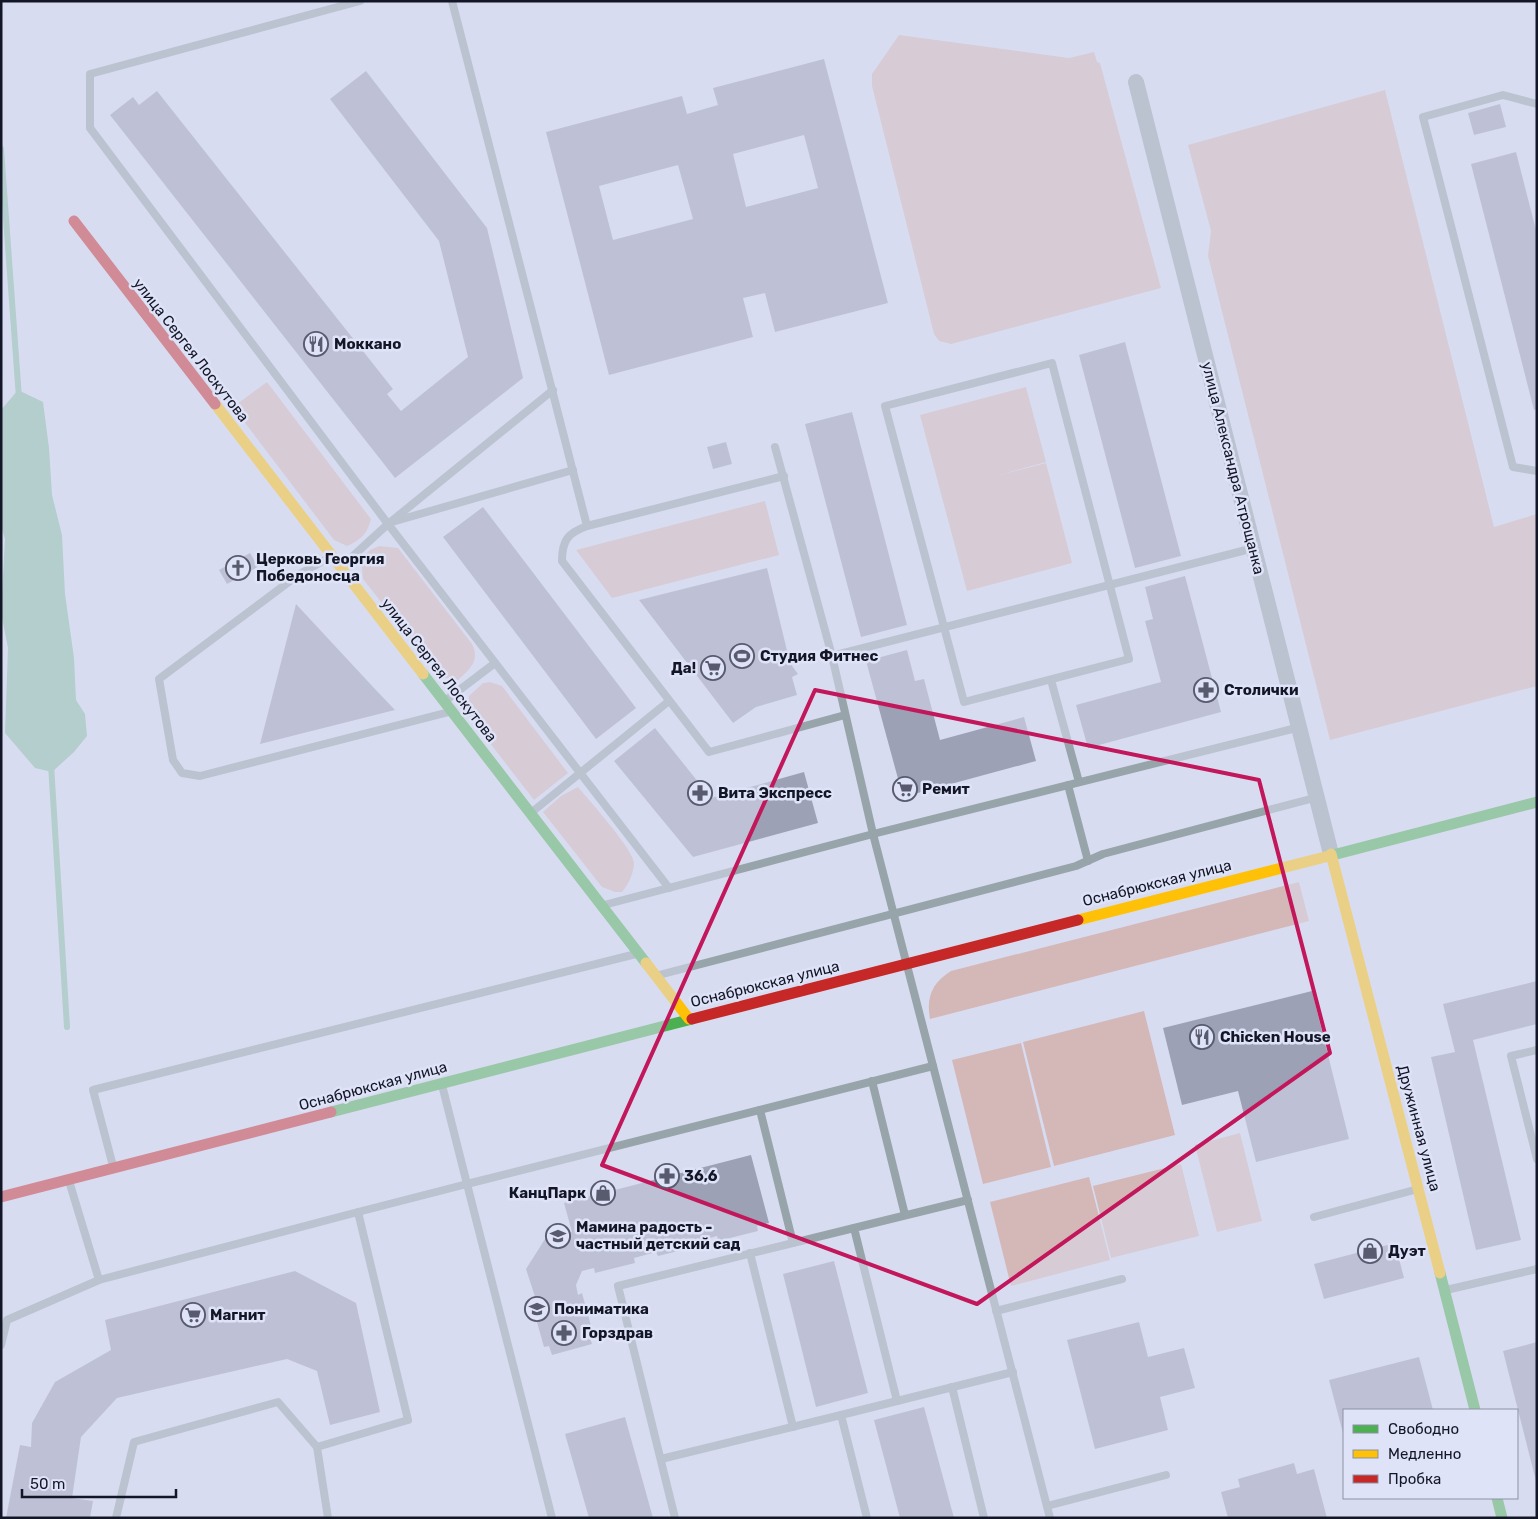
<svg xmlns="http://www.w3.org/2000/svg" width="1538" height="1519" font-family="Rubik,sans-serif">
  <rect width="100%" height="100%" fill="#d8dcf0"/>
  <g fill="#d4b7b7">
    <polygon points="899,35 1069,58 1094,52 1097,62 1100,63 1161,288 951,344 939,341 934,334 872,86 872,74"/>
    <polygon points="1385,90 1494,527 1537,514 1537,686 1330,740 1208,256 1211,231 1188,145"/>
    <path d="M267,382L371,519C367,534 362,539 347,546L334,540L233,407Z"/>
    <polygon points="1026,387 1046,462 999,475 1046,463 1072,563 967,591 920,415"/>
    <polygon points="765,501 779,555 612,598 576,550"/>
    <path d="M379,546L398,548L472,644C480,661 471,668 458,680L440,677L363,579L361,559L370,550Z"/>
    <polygon points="490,682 502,686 568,773 534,800 469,716 469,696 483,683"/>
    <path d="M578,787C588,799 634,850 634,863C634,873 628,885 622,892H615L602,887L543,812L561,796Z"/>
    <path d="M1299,882L1309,921L930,1019C926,997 932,983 951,971Z"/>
    <polygon points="1144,1011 1175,1135 1054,1166 1023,1042"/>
    <polygon points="1021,1043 1051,1167 983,1184 952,1060"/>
    <polygon points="1240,1133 1262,1221 1217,1232 1195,1145"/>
    <polygon points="1181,1164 1199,1236 1111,1258 1093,1186"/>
    <polygon points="1089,1177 1110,1260 1011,1286 990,1202"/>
  </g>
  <polygon fill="#87bca2" points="18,390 43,402 49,448 52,495 62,535 65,594 74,658 76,700 85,714 87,736 74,752 52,772 35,768 5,733 8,648 1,612 5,539 1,526 1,410"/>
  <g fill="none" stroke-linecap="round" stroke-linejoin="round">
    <g stroke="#87bca2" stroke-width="6">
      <polyline points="1,149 19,398"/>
      <polyline points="51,764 67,1027"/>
    </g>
  </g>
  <g fill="#9da1b6" fill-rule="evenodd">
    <path d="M824,59L888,303L775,332L765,293L743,298L753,337L609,375L546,132L682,96L687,114L718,105L713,88ZM804,135L818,188L746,207L733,154ZM678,165L693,219L613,240L599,186Z"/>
    <polygon points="366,71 487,228 523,378 395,478 110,115 133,97 139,105 157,91 393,389 387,394 401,411 468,357 439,241 330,99"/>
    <polygon points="1500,104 1506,127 1474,135 1468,113"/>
    <polygon points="1516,152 1537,234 1537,409 1534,410 1471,164"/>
    <polygon points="1125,342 1181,556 1135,568 1079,355"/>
    <polygon points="852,412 907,625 861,637 805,424"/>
    <polygon points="726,442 732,464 713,469 707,447"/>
    <polygon points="483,507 636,708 596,739 443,537"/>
    <polygon points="250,553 258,567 227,584 219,570"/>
    <polygon points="767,568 790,663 798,674 792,677 797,695 756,707 733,723 639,600"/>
    <polygon points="1185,576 1221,712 1088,748 1076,705 1161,682 1145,621 1153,619 1145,587"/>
    <polygon points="296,604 374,688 395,710 260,744"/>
    <polygon points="907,650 915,681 924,679 940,740 1024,717 1036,761 903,797 866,661"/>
    <polygon points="655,728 711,798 804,772 818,823 693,857 614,761"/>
    <polygon points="1537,981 1537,1024 1473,1040 1521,1240 1476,1250 1431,1057 1455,1052 1443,1004"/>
    <polygon points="1312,991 1349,1139 1256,1162 1238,1091 1182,1105 1163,1028"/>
    <polygon points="751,1155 769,1223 757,1226 758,1231 718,1241 717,1236 697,1242 698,1246 658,1256 656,1252 634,1258 635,1263 595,1273 594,1268 582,1271 576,1285 578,1295 582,1293 593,1333 589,1334 592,1344 552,1355 549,1346 544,1347 533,1308 538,1306 526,1269 545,1239 572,1232 564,1203"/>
    <polygon points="1395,1243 1404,1278 1324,1299 1314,1264"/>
    <polygon points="834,1261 868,1393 816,1407 783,1274"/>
    <polygon points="295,1271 356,1303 380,1412 330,1425 317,1371 287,1359 117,1398 81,1437 72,1498 93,1501 90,1518 6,1518 20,1445 31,1447 32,1423 55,1382 111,1350 105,1320"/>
    <polygon points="1139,1322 1148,1357 1184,1348 1195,1388 1160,1397 1168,1430 1095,1449 1067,1340"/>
    <polygon points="1537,1342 1537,1481 1536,1481 1503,1351"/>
    <polygon points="1419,1357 1433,1410 1344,1410 1344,1437 1329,1380"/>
    <polygon points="924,1407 954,1518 900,1518 874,1420"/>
    <polygon points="625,1417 653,1518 589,1518 565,1434"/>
    <polygon points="1294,1463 1297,1474 1314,1469 1327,1518 1228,1518 1221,1492 1240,1487 1238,1479"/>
  </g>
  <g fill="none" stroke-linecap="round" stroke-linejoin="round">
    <g stroke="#97a4a9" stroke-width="8">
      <polyline points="360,1 90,74 90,128 388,524 669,888"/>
      <polyline points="452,1 587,526"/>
      <polyline points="1537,104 1503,95 1423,117 1513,467 1537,471"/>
      <polygon points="1052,363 1129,659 964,702 885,406"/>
      <polyline points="775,447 832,656 873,834 1050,1518"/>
      <path d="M784,476L587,526C568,533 562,540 562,561L709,752L845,715"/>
      <polyline points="392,522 573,470"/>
      <polyline points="330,557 298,575 159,679 173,760 182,773 200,776 449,712"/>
      <polyline points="342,566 388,524 553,390"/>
      <polyline points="832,656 1254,548"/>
      <polyline points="1051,680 1079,782"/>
      <polyline points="445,701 495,663"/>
      <polyline points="1068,785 1088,861"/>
      <polyline points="532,812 669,701"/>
      <polyline points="604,905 873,834 1300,727"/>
      <polyline points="659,975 1076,866 1103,854 1318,797"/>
      <polyline points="1537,1050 1511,1056 1537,1159"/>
      <polyline points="872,1081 905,1215"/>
      <polyline points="760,1110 793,1243"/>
      <polyline points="113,1166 93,1090 636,954"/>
      <polyline points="69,1181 99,1280 358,1212 408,1420 317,1447 328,1518"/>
      <polyline points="968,1200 854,1228 897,1401 1013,1372"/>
      <polyline points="358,1212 467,1184 442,1085"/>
      <polyline points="1314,1217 1418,1189"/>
      <polyline points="750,1253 793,1427"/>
      <polyline points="1446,1290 1537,1269"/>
      <polyline points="996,1311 1122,1279"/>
      <polyline points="1,1345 7,1320 99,1280"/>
      <polyline points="952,1387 984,1518"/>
      <polyline points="661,1459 841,1415"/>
      <polyline points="1047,1506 1166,1475"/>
      <polyline points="116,1518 134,1442 278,1402 317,1447"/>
      <polyline points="552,1518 467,1184 933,1066"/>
      <polyline points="675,1518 618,1286 854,1228"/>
      <polyline points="867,1518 841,1415 897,1401"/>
    </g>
    <polyline stroke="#97a4a9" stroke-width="16" points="1136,82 1331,854"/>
    <g stroke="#4caf50" stroke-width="11">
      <polyline points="423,674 646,963"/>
      <polyline points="1329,856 1537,802"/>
      <polyline points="331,1112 692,1019"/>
      <polyline points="1440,1273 1475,1410"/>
      <polyline points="1497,1498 1502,1518"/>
    </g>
    <g stroke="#ffc107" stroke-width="11">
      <polyline points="215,404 423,674"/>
      <polyline points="1331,854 1440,1273"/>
      <polyline points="1078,920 1329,856"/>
      <polyline points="646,963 689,1019"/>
    </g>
    <g stroke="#c62828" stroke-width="11">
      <polyline points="74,221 215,404"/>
      <polyline points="692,1019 1078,920"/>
      <polyline points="1,1197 331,1112"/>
    </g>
  </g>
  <path d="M0 0H1538V1519H0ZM815,690L1259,780L1330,1053L977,1304L602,1165Z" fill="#d8dcf0" fill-opacity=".55" fill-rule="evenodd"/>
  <path fill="none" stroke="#c2185b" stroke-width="4" stroke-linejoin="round" d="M815,690L1259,780L1330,1053L977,1304L602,1165Z"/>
  <defs>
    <symbol id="restaurant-ring" viewBox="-11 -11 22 22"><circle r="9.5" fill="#dfe3f7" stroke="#585b6d" stroke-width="1.5"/><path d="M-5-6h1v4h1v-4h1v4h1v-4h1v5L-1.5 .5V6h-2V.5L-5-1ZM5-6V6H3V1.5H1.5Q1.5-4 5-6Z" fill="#585b6d"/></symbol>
    <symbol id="church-ring" viewBox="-11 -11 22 22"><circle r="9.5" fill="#dfe3f7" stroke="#585b6d" stroke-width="1.5"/><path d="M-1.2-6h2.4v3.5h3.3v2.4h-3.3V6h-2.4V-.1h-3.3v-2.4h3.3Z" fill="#585b6d"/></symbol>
    <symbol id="stadium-ring" viewBox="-11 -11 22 22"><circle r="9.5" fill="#dfe3f7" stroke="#585b6d" stroke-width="1.5"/><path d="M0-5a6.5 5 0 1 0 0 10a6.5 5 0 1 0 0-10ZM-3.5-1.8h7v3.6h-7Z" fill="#585b6d"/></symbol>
    <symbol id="supermarket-ring" viewBox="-11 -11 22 22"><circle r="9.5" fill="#dfe3f7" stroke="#585b6d" stroke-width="1.5"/><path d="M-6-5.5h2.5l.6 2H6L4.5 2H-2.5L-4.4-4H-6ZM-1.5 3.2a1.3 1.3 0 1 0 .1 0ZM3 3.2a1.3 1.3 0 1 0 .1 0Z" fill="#585b6d"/></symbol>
    <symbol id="pharmacy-ring" viewBox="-11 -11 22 22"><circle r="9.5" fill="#dfe3f7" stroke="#585b6d" stroke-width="1.5"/><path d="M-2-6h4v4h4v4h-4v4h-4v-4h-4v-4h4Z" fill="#585b6d"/></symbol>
    <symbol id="shop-ring" viewBox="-11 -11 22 22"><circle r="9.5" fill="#dfe3f7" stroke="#585b6d" stroke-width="1.5"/><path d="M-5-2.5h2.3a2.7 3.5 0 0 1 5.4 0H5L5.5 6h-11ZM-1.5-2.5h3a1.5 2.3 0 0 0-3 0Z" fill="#585b6d"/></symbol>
    <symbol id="school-ring" viewBox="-11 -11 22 22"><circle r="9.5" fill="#dfe3f7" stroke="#585b6d" stroke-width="1.5"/><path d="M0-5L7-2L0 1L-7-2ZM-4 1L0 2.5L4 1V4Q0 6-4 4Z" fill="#585b6d"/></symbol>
  </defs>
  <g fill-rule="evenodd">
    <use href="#restaurant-ring" x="302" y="330" width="28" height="28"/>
    <use href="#church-ring" x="224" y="554" width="28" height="28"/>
    <use href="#stadium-ring" x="728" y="642" width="28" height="28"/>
    <use href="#supermarket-ring" x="699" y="654" width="28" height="28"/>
    <use href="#pharmacy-ring" x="1192" y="676" width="28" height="28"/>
    <use href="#supermarket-ring" x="891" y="775" width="28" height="28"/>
    <use href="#pharmacy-ring" x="686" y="779" width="28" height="28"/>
    <use href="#restaurant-ring" x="1188" y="1023" width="28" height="28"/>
    <use href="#pharmacy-ring" x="653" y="1162" width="28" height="28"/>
    <use href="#shop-ring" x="589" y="1179" width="28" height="28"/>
    <use href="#school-ring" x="544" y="1222" width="28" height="28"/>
    <use href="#shop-ring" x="1356" y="1237" width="28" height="28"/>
    <use href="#school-ring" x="523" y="1295" width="28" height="28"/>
    <use href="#supermarket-ring" x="179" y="1301" width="28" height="28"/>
    <use href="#pharmacy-ring" x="550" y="1319" width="28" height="28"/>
  </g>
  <g text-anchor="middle" stroke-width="5" stroke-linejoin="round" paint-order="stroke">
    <g font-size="15" font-weight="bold" fill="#131626" stroke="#dfe3f7" text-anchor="start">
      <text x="334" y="349">Моккано</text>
      <text x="256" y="564">Церковь Георгия<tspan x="256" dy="17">Победоносца</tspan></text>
      <text x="760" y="661">Студия Фитнес</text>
      <text x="696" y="673" text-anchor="end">Да!</text>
      <text x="1224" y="695">Столички</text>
      <text x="922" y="794">Ремит</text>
      <text x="718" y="798">Вита Экспресс</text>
      <text x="1220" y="1042">Chicken House</text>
      <text x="684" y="1181">36,6</text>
      <text x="586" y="1198" text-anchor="end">КанцПарк</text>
      <text x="576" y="1232">Мамина радость -<tspan x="576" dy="17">частный детский сад</tspan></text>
      <text x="1388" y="1256">Дуэт</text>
      <text x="554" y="1314">Пониматика</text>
      <text x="210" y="1320">Магнит</text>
      <text x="582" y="1338">Горздрав</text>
    </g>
    <g font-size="15" fill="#131626" stroke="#dfe3f7">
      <text transform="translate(191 350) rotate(52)" y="5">улица Сергея Лоскутова</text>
      <text transform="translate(1233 468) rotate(76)" y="5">улица Александра Атрощанка</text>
      <text transform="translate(439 670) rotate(52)" y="5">улица Сергея Лоскутова</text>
      <text transform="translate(1157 883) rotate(-14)" y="5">Оснабрюкская улица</text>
      <text transform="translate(765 984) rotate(-14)" y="5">Оснабрюкская улица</text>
      <text transform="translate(373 1086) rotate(-15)" y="5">Оснабрюкская улица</text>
      <text transform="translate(1419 1128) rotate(75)" y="5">Дружинная улица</text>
    </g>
  </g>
  <rect width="1538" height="1519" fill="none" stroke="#131626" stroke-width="5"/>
  <rect x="1343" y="1409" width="175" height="90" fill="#dfe3f7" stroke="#8d91a3"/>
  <rect x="1353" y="1425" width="25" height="8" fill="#4caf50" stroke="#8d91a3"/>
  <text x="1388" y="1434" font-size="15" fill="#131626">Свободно</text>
  <rect x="1353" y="1450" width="25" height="8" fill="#ffc107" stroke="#8d91a3"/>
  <text x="1388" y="1459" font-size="15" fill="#131626">Медленно</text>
  <rect x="1353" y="1475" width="25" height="8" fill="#c62828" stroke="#8d91a3"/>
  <text x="1388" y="1484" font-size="15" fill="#131626">Пробка</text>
  <path d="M22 1489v8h154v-8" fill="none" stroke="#131626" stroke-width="2.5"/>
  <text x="30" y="1489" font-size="15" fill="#131626" stroke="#dfe3f7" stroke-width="4" paint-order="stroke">50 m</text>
</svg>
